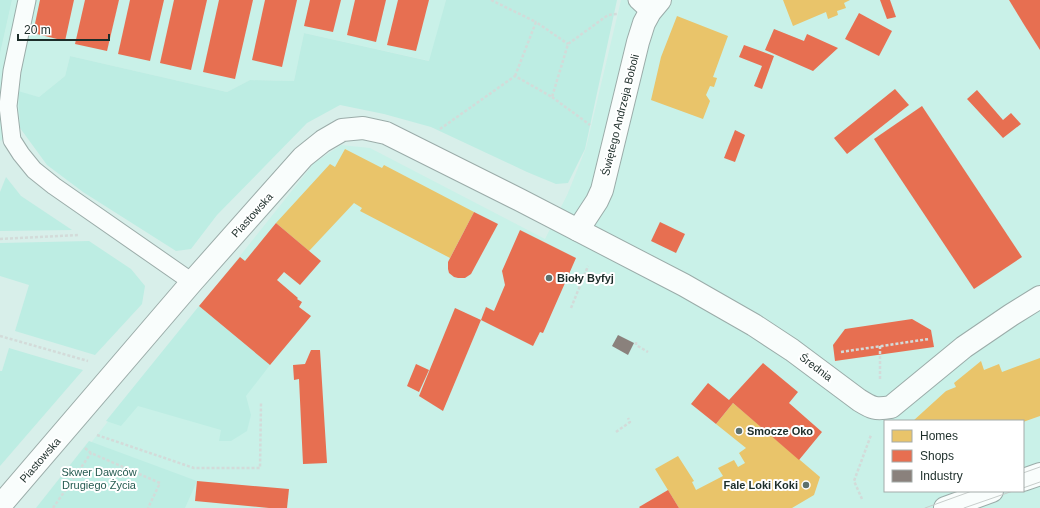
<svg xmlns="http://www.w3.org/2000/svg" width="1040" height="508" font-family="Arial,sans-serif">
  <rect width="100%" height="100%" fill="#d8efea"/>
  <g fill="#c9f1e8" fill-rule="evenodd">
    <polygon points="12,0 446,0 430,61 304,33 294,81 250,80 227,92 70,56 65,76 39,97 18,92 20,128 0,141 0,54"/>
    <path d="M621,0H1040V508H39L314,163L341,145L370,148L545,239L568,193L586,148ZM885,421H1023V491H885Z"/>
  </g>
  <g fill="#bdede3">
    <polygon points="0,0 12,0 0,54"/>
    <polygon points="446,0 617,0 585,149 568,183 556,184 527,172 431,127 384,114 340,105 307,123 217,215 191,249 176,251 83,192 47,165 20,128 18,91 39,97 65,76 70,56 227,92 250,80 294,81 304,33 429,61"/>
    <polygon points="6,177 21,196 72,230 0,231 0,192"/>
    <polygon points="89,241 131,269 145,286 142,304 95,355 15,331 29,285 0,276 0,243"/>
    <polygon points="199,306 270,365 246,396 251,415 247,431 231,441 219,441 221,430 138,406 121,426 106,421"/>
    <polygon points="9,348 83,370 0,466 0,371 2,371"/>
    <polygon points="89,441 197,481 185,508 36,508"/>
  </g>
  <g fill="#e9c46a">
    <polygon points="783,0 850,0 844,3 846,8 837,11 838,15 828,19 826,12 793,26"/>
    <polygon points="677,16 728,36 713,77 717,78 714,87 710,86 706,95 710,101 703,119 651,100 661,57"/>
    <polygon points="345,149 382,168 384,165 474,212 450,258 360,211 362,208 354,203 309,251 276,223 330,164 335,167"/>
    <polygon points="1040,358 1040,416 1023,422 1023,421 913,421 946,391 956,387 954,383 981,361 984,370 999,364 1002,372"/>
    <polygon points="733,403 820,477 814,495 792,508 679,508 655,469 678,456 694,481 692,482 696,490 723,476 718,468 734,460 738,467 745,463 739,453 746,448 716,424"/>
  </g>
  <g fill="#e76f51">
    <polygon points="40,0 74,0 65,41 33,33"/>
    <polygon points="85,0 119,0 107,51 75,44"/>
    <polygon points="130,0 164,0 150,61 118,54"/>
    <polygon points="174,0 207,0 191,70 160,63"/>
    <polygon points="219,0 253,0 235,79 203,72"/>
    <polygon points="265,0 297,0 282,67 252,60"/>
    <polygon points="310,0 341,0 333,32 304,26"/>
    <polygon points="355,0 386,0 376,42 347,35"/>
    <polygon points="398,0 429,0 416,51 387,45"/>
    <polygon points="880,0 890,0 896,17 887,19"/>
    <polygon points="1009,0 1040,0 1040,50 1023,23"/>
    <polygon points="859,13 892,31 879,56 845,39"/>
    <polygon points="774,29 804,41 807,34 838,48 813,71 765,50"/>
    <polygon points="744,45 774,56 762,89 754,86 762,66 739,57"/>
    <polygon points="895,89 909,105 847,154 834,138"/>
    <polygon points="977,90 1003,120 1011,113 1021,124 1003,138 967,99"/>
    <polygon points="922,106 1022,257 974,289 874,139"/>
    <polygon points="735,130 745,135 735,162 724,158"/>
    <polygon points="474,212 498,224 471,274 465,278 458,278 454,277 449,273 448,269 448,262"/>
    <polygon points="660,222 685,234 676,253 651,241"/>
    <polygon points="276,223 321,261 300,285 284,272 277,280 298,298 297,299 302,302 299,307 311,316 270,365 199,306 240,257 245,261"/>
    <polygon points="520,230 576,258 543,333 540,332 533,346 481,320 486,307 494,311 505,285 502,271"/>
    <polygon points="455,308 481,320 443,411 419,396"/>
    <polygon points="912,319 931,330 934,347 835,361 833,345 845,329"/>
    <polygon points="311,350 320,350 327,463 303,464 299,379 294,380 293,365 305,364"/>
    <polygon points="763,363 798,392 789,403 822,432 799,460 733,403 716,424 691,404 708,383 729,400"/>
    <polygon points="416,364 429,370 419,392 407,386"/>
    <polygon points="197,481 289,489 287,508 269,508 195,501"/>
    <polygon points="668,490 679,508 640,508 639,507"/>
  </g>
  <polygon fill="#8a817c" points="618,335 634,343 628,355 612,346"/>
  <g fill="none" stroke-linecap="round" stroke-linejoin="round">
    <defs>
      <g id="lane">
        <polyline points="27,0 12,71 8,106 12,140 21,154 34,170 54,186 192,282"/>
        <polyline points="637,0 650,12"/>
      </g>
      <g id="street">
        <polyline points="578,230 597,201 602,190 638,42 644,23 650,12 660,0"/>
        <polyline points="1023,480 1040,474"/>
        <path d="M0,506L192,282L303,157L323,141L342,130L363,128L386,133L520,200L684,285L754,325L792,350L859,400C872,408 875,410 891,407L964,347L1011,315L1040,297"/>
        <polyline points="945,508 992,491"/>
      </g>
    </defs>
    <use href="#lane" stroke="#9baca9" stroke-width="19"/>
    <use href="#street" stroke="#9baca9" stroke-width="24"/>
    <g stroke="#d3dbd9" stroke-width="2.5" stroke-dasharray="3 2" stroke-linecap="butt">
      <polyline points="491,0 536,22"/>
      <polyline points="515,76 536,22 568,44"/>
      <polyline points="552,97 590,125"/>
      <polyline points="440,129 515,76 552,97 568,44 608,15 617,14"/>
      <polyline points="0,239 79,235"/>
      <polyline points="571,308 588,266"/>
      <polyline points="0,336 88,361"/>
      <polyline points="636,342 636,345 648,352"/>
      <polyline points="880,346 880,381"/>
      <polyline points="841,352 929,339"/>
      <polyline points="616,432 630,422 628,418"/>
      <polyline points="97,435 194,468 260,468 261,403"/>
      <polyline points="85,448 91,453 160,483 148,508"/>
      <polyline points="862,499 854,481 871,435"/>
      <polyline points="53,508 91,453"/>
    </g>
    <use href="#lane" stroke="#f9fdfc" stroke-width="17"/>
    <use href="#street" stroke="#f9fdfc" stroke-width="22"/>
    <g stroke="#c7cdcb" stroke-width="1">
      <polyline points="1023,473 1040,467"/>
      <polyline points="1023,488 1040,482"/>
      <polyline points="925,508 972,491"/>
      <polyline points="964,508 1013,491"/>
    </g>
  </g>
  <g fill="#5e716d" stroke="#fff" stroke-width="1.5">
    <circle cx="549" cy="278" r="4"/>
    <circle cx="739" cy="431" r="4"/>
    <circle cx="806" cy="485" r="4"/>
  </g>
  <g text-anchor="middle" stroke-width="4" stroke-linejoin="round" paint-order="stroke">
    <g font-size="11" fill="#1c2d29" stroke="#fff">
      <text transform="translate(620 115) rotate(-76)" y="4">Świętego Andrzeja Boboli</text>
      <text transform="translate(252 215) rotate(-48)" y="4">Piastowska</text>
      <text transform="translate(816 367) rotate(37)" y="4">Średnia</text>
      <text transform="translate(40 460) rotate(-49)" y="4">Piastowska</text>
    </g>
    <g font-size="11" font-weight="bold" fill="#1c2d29" stroke="#fff" text-anchor="start">
      <text x="557" y="282">Bioły Byfyj</text>
      <text x="747" y="435">Smocze Oko</text>
      <text x="798" y="489" text-anchor="end">Fale Loki Koki</text>
    </g>
    <g font-size="11" fill="#275c52" stroke="#fff">
      <text x="99" y="476">Skwer Dawców<tspan x="99" dy="13">Drugiego Życia</tspan></text>
    </g>
  </g>
  <rect x="884" y="420" width="140" height="72" fill="#ffffff" stroke="#a4aba9"/>
  <rect x="892" y="430" width="20" height="12" fill="#e9c46a" stroke="#a4aba9"/>
  <text x="920" y="440" font-size="12" fill="#1c2d29">Homes</text>
  <rect x="892" y="450" width="20" height="12" fill="#e76f51" stroke="#a4aba9"/>
  <text x="920" y="460" font-size="12" fill="#1c2d29">Shops</text>
  <rect x="892" y="470" width="20" height="12" fill="#8a817c" stroke="#a4aba9"/>
  <text x="920" y="480" font-size="12" fill="#1c2d29">Industry</text>
  <path d="M18 34v6h91v-6" fill="none" stroke="#1c2d29" stroke-width="2"/>
  <text x="24" y="34" font-size="12" fill="#1c2d29" stroke="#ffffff" stroke-width="3" paint-order="stroke">20 m</text>
</svg>
